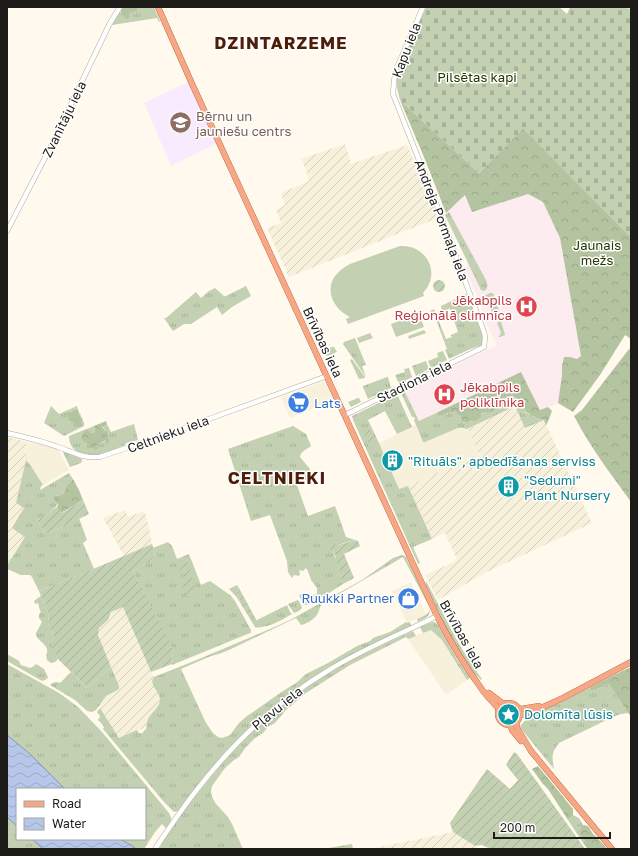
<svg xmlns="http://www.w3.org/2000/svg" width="638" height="856" font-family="'Golos Text',sans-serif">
  <defs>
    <pattern id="industrial-furrows" width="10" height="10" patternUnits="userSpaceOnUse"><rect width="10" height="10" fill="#f7f0db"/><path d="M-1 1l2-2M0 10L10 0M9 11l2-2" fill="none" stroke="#d3cdbb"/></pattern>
    <pattern id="grass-tufts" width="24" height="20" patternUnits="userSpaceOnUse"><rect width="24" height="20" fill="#c3d0b1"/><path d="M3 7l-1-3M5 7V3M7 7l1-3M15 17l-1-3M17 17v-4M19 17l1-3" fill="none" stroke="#a7b298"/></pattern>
    <pattern id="forest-crowns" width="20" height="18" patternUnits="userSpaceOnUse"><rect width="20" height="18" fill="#b5c4a0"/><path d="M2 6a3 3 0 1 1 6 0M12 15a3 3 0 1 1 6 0" fill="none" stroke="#9ba889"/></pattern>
    <pattern id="cemetery-stones" width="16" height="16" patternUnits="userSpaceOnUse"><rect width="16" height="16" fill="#c3d0b1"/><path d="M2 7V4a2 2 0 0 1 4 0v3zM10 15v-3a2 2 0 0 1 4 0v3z" fill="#a7b298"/></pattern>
    <pattern id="garden-furrows" width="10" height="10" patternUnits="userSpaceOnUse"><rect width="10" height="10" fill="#c3d0b1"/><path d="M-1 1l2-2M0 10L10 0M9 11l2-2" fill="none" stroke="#a7b298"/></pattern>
    <pattern id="water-waves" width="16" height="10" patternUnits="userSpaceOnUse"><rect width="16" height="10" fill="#b6c7e9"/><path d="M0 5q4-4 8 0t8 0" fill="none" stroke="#9caac7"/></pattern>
  </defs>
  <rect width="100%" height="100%" fill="#fffaed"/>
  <g fill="#f7f0db">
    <polygon points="322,382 325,382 326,383 334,399 290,418 281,397"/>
    <polygon points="416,425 423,442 425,442 458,428 468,429 480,454 399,490 379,443"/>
    <polygon points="24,441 55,448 60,452 69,470 43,485 31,466 26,460 27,455 24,453 26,445"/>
    <polygon points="411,582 426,615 407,623 392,591"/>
    <polygon points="431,629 442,640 467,680 446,695 408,639"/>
  </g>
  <g fill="url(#industrial-furrows)">
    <polygon points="345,144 351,164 407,145 438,218 289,277 267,228 281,223 276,210 285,205 281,193 309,181 306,170 301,159"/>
    <polygon points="515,406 525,428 544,420 592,523 487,572 438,600 425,575 454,562 457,559 445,533 432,539 408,486 479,454 468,429"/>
    <polygon points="7,437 24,441 26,444 24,453 28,455 16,503 24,508 25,537 7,566"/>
    <polygon points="125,510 128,517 144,511 147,519 152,544 124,556 103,518"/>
    <polygon points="123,607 149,668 166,699 144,728 119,738 93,697 118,686 98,635 99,628 108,620 111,612"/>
    <polygon points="453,832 475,846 476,849 369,849"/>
  </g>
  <polygon fill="#f9ebfe" points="188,82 217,143 171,166 144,103"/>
  <polygon fill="#fcecef" points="528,194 543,202 560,238 581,356 577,360 570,357 562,366 562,375 558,403 541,411 521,372 419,421 404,390 497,345 484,319 483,312 479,301 466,271 468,260 446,213 465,195 472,212"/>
  <g fill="url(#grass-tufts)">
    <path d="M146,7H154L160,21L159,22L157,18L112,25L120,11V13C127,14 132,15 136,8H144Z"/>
    <path d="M449,212L486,280C488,284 488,289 484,291L481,290L445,215Z"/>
    <polygon points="246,286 251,296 232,307 222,315 217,307 191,324 184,324 173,331 164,318 166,318 196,292 201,298 209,291 215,288 224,296 226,296"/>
    <polygon points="490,293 493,293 501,317 497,318 494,317 484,296"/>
    <path d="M466,294L468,296L482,334C483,337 484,342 482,345L468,350L449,359L445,350L447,349L435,317L432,315L430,311L434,309L446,339L452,337L451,335L458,332L450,309L449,308L448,310L442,312L441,306Z"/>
    <polygon points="501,321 505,335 500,337 499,337 501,333 497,323 498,322"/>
    <polygon points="424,330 426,333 409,339 408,336"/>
    <polygon points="370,333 373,338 359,343 357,338"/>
    <polygon points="355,338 366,365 362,366 366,377 343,344 344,342"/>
    <polygon points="334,347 337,352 327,356 324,350 332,347"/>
    <polygon points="443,351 447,360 431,368 428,361 438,357 437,353"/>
    <polygon points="352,359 365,377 365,378 359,379 350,360"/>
    <polygon points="426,361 429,369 416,376 412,366"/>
    <polygon points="409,368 412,377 399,384 395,375 405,372 404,369"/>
    <polygon points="387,377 388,377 391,388 368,399 363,387 363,386"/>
    <path d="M402,390H404L419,421L436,413L438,416L447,414L452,411L456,412L460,415L462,422L465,423L473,420L485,412L496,408L503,399L509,398L513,395L526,401L524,404L525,412C529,415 533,414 536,418L544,420L525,428L515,406L467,429L463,428H458L425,442H423L414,420L415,419L414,417H412L401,393Z"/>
    <polygon points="397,394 412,427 397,434 385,411 368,420 379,443 399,489 408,486 432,539 413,547 420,563 418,564 353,420 352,416"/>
    <polygon points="358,398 359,398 361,402 351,407 348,402"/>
    <polygon points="51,406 59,414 77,406 78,410 76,410 70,411 67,416 68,417 81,424 80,413 84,423 84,426 64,436 44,423"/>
    <path d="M104,424H107L111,432L134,424L138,440L126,443L125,444V445C111,451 98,458 84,454C79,453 76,451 73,448C70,444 69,441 69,436L94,426L95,431L94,433L83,432L81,436L89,448C97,447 101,442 108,439C108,436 104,428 102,425Z"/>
    <path d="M293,426L306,434L311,446C307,449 300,452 300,457L310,469L309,478L297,485L308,516L335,506L346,537L355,540L337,545H333V550L341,577V581L343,584L326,595L306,605L303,604L299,595L302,594L303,596L309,597L313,595L317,594V588L311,580L308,571L306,568L303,571L299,570L300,574L299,576L294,575L292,578L288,572L287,561L270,515L251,521L228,449Z"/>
    <polygon points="63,452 64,452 82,459 82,461 81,463 70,467"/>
    <path d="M26,460L31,466L43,485L41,486L40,490L69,473L73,479L67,485L63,494L58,496L55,495C58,504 59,505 50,511L51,513L37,520L46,534L58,529L79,518L87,540L83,543L94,569L39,591L32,577L30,575H21L7,569V566L25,537L12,528L24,508L16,503Z"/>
    <polygon points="168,542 172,546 177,559 189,554 201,585 210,581 230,595 235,601 251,630 251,633 250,633 172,665 173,651 133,571 151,561 155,553 153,548"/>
    <path d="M402,555L406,557L429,604C432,615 428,617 418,622L417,619L426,615L430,610L429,606L403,557L322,604C319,608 319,613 316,616C313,620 306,624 301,625L296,618L229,650L219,654L211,656L181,669L206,723L213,733L218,737L222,738L230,735L239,723L247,716L253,712L283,691L296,683L306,674L328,663L357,646L370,641L373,638L390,632L406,622L407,623L410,622L411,626L362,650L274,707L251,726L225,753L178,811L174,812L164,802L103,729L104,727L103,725L98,720L99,718L100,717V716L97,712L100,708L119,738L137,730L139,733C142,733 142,734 144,731C148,728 146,724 148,719C151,713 160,707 160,700C160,691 148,685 154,677L199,659L270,629L290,620L362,580L393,558Z"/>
    <path d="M426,581C444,614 459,649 482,679L481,680C478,677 475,674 472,671C453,646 439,614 426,585Z"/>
    <path d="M237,585L240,590L236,592L253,622L287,605L290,612L292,614C284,619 264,630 255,627L236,596L229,589Z"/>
    <path d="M41,596L49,616L48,623L54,637L53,651L58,659L55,662L51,663L47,660L46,655C51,647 40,642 36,636V633L42,622L39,618V614L41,612C39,609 39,606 38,603L35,604L34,601Z"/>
    <polygon points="298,600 301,605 302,608 299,611 294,613 288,604"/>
    <polygon points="432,622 435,622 438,625 457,659 470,678 467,680 442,640 431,630 423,633 420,627"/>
    <path d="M413,631L416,636L408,639L406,637L350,665L306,693L286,710L275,723L269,726L263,733L255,738L246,747L239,757L234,760L225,768L212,786L211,791L212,797L216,804L228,817L232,824L243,849H159C168,830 184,810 197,794C236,744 279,702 334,670C359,655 386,643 413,631Z"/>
    <polygon points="7,654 19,661 21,665 30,668 34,666 36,664 44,669 48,677 47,679 42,681 7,661"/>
    <path d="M7,664L59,693L78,707L102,732L169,813C173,820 171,822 167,829L162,824L155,832L144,849H136L134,847L120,839H145V789H65L30,754L7,735Z"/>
    <path d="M111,667L119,686V689L106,696L96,710L92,712L87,711L75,700L50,685C54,682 56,681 60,683L71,672L87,688Z"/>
    <path d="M609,684L628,713L621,714L615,716L559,743C551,754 552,756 554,769L522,730L520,727C522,722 528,720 529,715L560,703L589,688L592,691Z"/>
    <polygon points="507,707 513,708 515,712 512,713 509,711 506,713 506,716 508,717 510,716 512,714 516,713 515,718 510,721 505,720 502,715 503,711"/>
    <polygon points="573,815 579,818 583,825 582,826 585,841 583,843 568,820"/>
    <polygon points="7,817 17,826 17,839 32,839 43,849 7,849"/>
    <polygon points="352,844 353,849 323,849"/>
  </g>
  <g fill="url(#forest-crowns)">
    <path d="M123,7H146L144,8H137V10L129,14V18L126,19L124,16L121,15C120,12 121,10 123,7Z"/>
    <polygon points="400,100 479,173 523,128 631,237 631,339 625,335 600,375 573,412 558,403 562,375 562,366 564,357 570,357 577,359 581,356 560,238 543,202 528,194 472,212 465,195 446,213 426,162"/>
    <path d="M629,349L631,350V502C611,474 590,447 574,416L582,410Z"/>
    <path d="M521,372L540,410L548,407L552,411C550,416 549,420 546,425L544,420L536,418L534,416H531L530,414C525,413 525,410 523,406L526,401L523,400L521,401L519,399H517L513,395C510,397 506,397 503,399C496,403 498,414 485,412L481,414V417L478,419L476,421C473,420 470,420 467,423L462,422L460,415L457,414L456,412C449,411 445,416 438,416L436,413Z"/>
    <path d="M74,410H78C80,414 80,417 82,420L81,424H82V426L79,427L69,420L68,417L65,414Z"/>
    <path d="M106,421L107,424L102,426L105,431H107L108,439H109V442L107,444L105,440L96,446L98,448L96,450L94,449V447L93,448H87V444C80,439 79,433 87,430L92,433H94L95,431L94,426Z"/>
    <polygon points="73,479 79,490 83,500 61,513 57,507 58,504 54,500 55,495 58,496 63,494 67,485"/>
    <polygon points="631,667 631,716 628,713 609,684 592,691 589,688 616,674"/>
    <polygon points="538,766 573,809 573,815 568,820 548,789 543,784 532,769"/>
    <path d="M583,825C584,825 586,825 587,826C590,827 591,831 593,834C598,838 603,844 607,849H588L583,843L585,841L578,832L581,830L582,826Z"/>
  </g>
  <polygon fill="url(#cemetery-stones)" points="426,7 559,7 567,14 570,7 620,7 631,9 631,237 523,129 479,173 400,100 397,88 397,78 400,66"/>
  <g fill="url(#garden-furrows)">
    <circle cx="439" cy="286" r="6"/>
    <polygon points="369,429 376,443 370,446 363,432"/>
    <polygon points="256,469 261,478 262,483 257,485 252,470"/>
    <polygon points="83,500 89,514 58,529 46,534 37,520 51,513 50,511 57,507 62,513"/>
    <path d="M355,540L358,541L360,546L344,554L354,578L343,584L341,581V577L335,558L336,557L333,550H331L329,544L330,543C337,548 347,542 355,540Z"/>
    <polygon points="152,544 155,553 151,561 133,571 169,640 173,651 172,664 151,672 123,607 111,612 108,620 99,628 98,635 111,667 87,688 58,659 53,651 51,646 54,637 48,623 49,616 39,591 91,570"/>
    <polygon points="186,560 194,575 190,576 196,586 191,590 190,595 187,596 180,582 185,578 176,565"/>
    <polygon points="240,590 257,621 253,623 236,592"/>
    <polygon points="514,752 517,754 585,849 491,849 482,845 475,846 453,832 450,823 487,769 510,789 518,780 506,765"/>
  </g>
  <g fill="#c3d0b1">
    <path d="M400,246C426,244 442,273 423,293L424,296L348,324L346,319L350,317C335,310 324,292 335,276C339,271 344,267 350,264Z"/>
    <polygon points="419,314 424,327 396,337 391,324"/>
  </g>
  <g fill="url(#water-waves)" stroke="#8894aa">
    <polygon points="7,735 30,754 65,789 17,789 17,826 7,817"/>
    <polygon points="32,839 120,839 134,847 136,849 43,849"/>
  </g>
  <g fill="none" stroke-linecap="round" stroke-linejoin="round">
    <defs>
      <g id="minor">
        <polyline points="7,231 49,150 109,25 120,7"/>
        <polyline points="345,415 484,347 485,337 484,332 441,216 393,94 394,81 396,70 423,7"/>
        <path d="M7,433C24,437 42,441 58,447C73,452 84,459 100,457L176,431L327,376"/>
        <path d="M155,849C169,828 183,807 199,787C235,741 279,700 329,670C363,649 401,634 437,616"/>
      </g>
      <g id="major">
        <path d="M158,7L193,86L437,616C450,641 464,665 481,688C486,696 493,702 499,709"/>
        <polyline points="489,693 502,703 506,704"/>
        <circle cx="509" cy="714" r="11"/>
        <polyline points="517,708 521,709 539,706"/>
        <polyline points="519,716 541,708 563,698 631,662"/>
        <polyline points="516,722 517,728 531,751 612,849"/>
        <polyline points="510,725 512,730 521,741"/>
      </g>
    </defs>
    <use href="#minor" stroke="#afab9e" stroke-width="5.5"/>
    <use href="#major" stroke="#a6502a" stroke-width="6"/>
    <use href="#minor" stroke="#fff" stroke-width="4.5"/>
    <use href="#major" stroke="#f6a785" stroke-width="5.5"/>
  </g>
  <defs>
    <symbol id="school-disc" viewBox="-11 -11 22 22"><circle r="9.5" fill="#8d6e63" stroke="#fff"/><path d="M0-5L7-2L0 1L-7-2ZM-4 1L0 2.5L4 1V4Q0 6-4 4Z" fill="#fff"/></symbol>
    <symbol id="hospital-disc" viewBox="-11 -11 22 22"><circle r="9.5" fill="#e0444e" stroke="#fff"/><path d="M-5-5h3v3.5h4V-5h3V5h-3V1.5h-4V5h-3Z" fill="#fff"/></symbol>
    <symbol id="supermarket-disc" viewBox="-11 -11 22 22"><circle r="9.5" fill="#3f7fe0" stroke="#fff"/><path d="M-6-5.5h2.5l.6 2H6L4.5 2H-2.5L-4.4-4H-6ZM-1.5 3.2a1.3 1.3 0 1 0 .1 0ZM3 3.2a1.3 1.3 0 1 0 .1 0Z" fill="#fff"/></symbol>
    <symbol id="building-disc" viewBox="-11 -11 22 22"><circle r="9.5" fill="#0f9aa8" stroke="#fff"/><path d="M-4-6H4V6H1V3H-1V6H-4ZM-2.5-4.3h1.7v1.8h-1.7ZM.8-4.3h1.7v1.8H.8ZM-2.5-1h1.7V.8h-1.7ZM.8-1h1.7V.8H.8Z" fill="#fff"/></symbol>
    <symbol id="shop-disc" viewBox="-11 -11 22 22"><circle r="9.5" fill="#3f7fe0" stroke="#fff"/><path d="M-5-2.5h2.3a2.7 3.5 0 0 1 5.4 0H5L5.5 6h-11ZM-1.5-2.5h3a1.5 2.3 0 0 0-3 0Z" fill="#fff"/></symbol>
    <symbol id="sight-disc" viewBox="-11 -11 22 22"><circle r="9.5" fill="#0f9aa8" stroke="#fff"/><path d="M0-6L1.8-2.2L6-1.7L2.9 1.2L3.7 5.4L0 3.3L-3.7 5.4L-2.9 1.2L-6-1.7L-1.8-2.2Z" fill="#fff"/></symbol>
  </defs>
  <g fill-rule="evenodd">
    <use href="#school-disc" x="168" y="110" width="25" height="25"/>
    <use href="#hospital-disc" x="514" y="294" width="25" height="25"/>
    <use href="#hospital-disc" x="432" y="382" width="25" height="25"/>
    <use href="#supermarket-disc" x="286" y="390" width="25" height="25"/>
    <use href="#building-disc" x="380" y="448" width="25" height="25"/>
    <use href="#building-disc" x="496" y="474" width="25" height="25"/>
    <use href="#shop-disc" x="396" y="586" width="25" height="25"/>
    <use href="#sight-disc" x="496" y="702" width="25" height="25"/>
  </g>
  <g text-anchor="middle" stroke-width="3" stroke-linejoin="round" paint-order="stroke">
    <g font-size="13" fill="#1e1c18" stroke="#fff">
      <text transform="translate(406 50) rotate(-69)" y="5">Kapu iela</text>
      <text transform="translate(64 119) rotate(-64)" y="5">Zvanītāju iela</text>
      <text transform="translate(442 220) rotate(69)" y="5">Andreja Pormaļa iela</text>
      <text transform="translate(323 342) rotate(65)" y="5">Brīvības iela</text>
      <text transform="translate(414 381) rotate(-26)" y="5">Stadiona iela</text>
      <text transform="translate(168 434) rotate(-20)" y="5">Celtnieku iela</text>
      <text transform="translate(462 634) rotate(61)" y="5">Brīvības iela</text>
      <text transform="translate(277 708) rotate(-39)" y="5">Pļavu iela</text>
    </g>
    <g font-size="13" fill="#273800" stroke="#fff">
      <text x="477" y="82">Pilsētas kapi</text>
      <text x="597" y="250">Jaunais<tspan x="597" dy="15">mežs</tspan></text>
    </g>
    <g font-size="13" fill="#785e54" stroke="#fff" text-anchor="start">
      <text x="196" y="121">Bērnu un<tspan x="196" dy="15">jauniešu centrs</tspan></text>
    </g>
    <g font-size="13" fill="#be3a42" stroke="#fff" text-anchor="end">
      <text x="512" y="305">Jēkabpils<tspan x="512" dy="15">Reģionālā slimnīca</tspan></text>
      <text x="460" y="392" text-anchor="start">Jēkabpils<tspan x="460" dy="15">poliklīnika</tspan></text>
    </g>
    <g font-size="13" fill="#366cbe" stroke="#fff" text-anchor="start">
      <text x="314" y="408">Lats</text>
      <text x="394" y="603" text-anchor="end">Ruukki Partner</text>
    </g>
    <g font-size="13" fill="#0d838f" stroke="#fff" text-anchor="start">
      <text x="408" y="466">"Rituāls", apbedīšanas serviss</text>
      <text x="524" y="485">"Sedumi"<tspan x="524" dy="15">Plant Nursery</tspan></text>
      <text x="524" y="719">Dolomīta lūsis</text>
    </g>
    <g font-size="17" font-weight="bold" letter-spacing="1" fill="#4e1e08" stroke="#fff">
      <text x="281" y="49">DZINTARZEME</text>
      <text x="277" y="484">CELTNIEKI</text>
    </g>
  </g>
  <rect width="638" height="856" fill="none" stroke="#1e1c18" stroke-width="16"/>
  <rect x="16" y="788" width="130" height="52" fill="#ffffff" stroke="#a5a4a3"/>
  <rect x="24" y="801" width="20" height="6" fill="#f6a785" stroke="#a5a4a3"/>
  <text x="52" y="808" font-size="12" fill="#1e1c18">Road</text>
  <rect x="24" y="818" width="20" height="12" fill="url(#water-waves)" stroke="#a5a4a3"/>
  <text x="52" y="828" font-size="12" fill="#1e1c18">Water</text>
  <path d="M494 832v6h116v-6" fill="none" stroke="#1e1c18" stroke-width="2"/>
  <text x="500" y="832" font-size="12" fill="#1e1c18" stroke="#ffffff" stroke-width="3" paint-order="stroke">200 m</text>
</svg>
